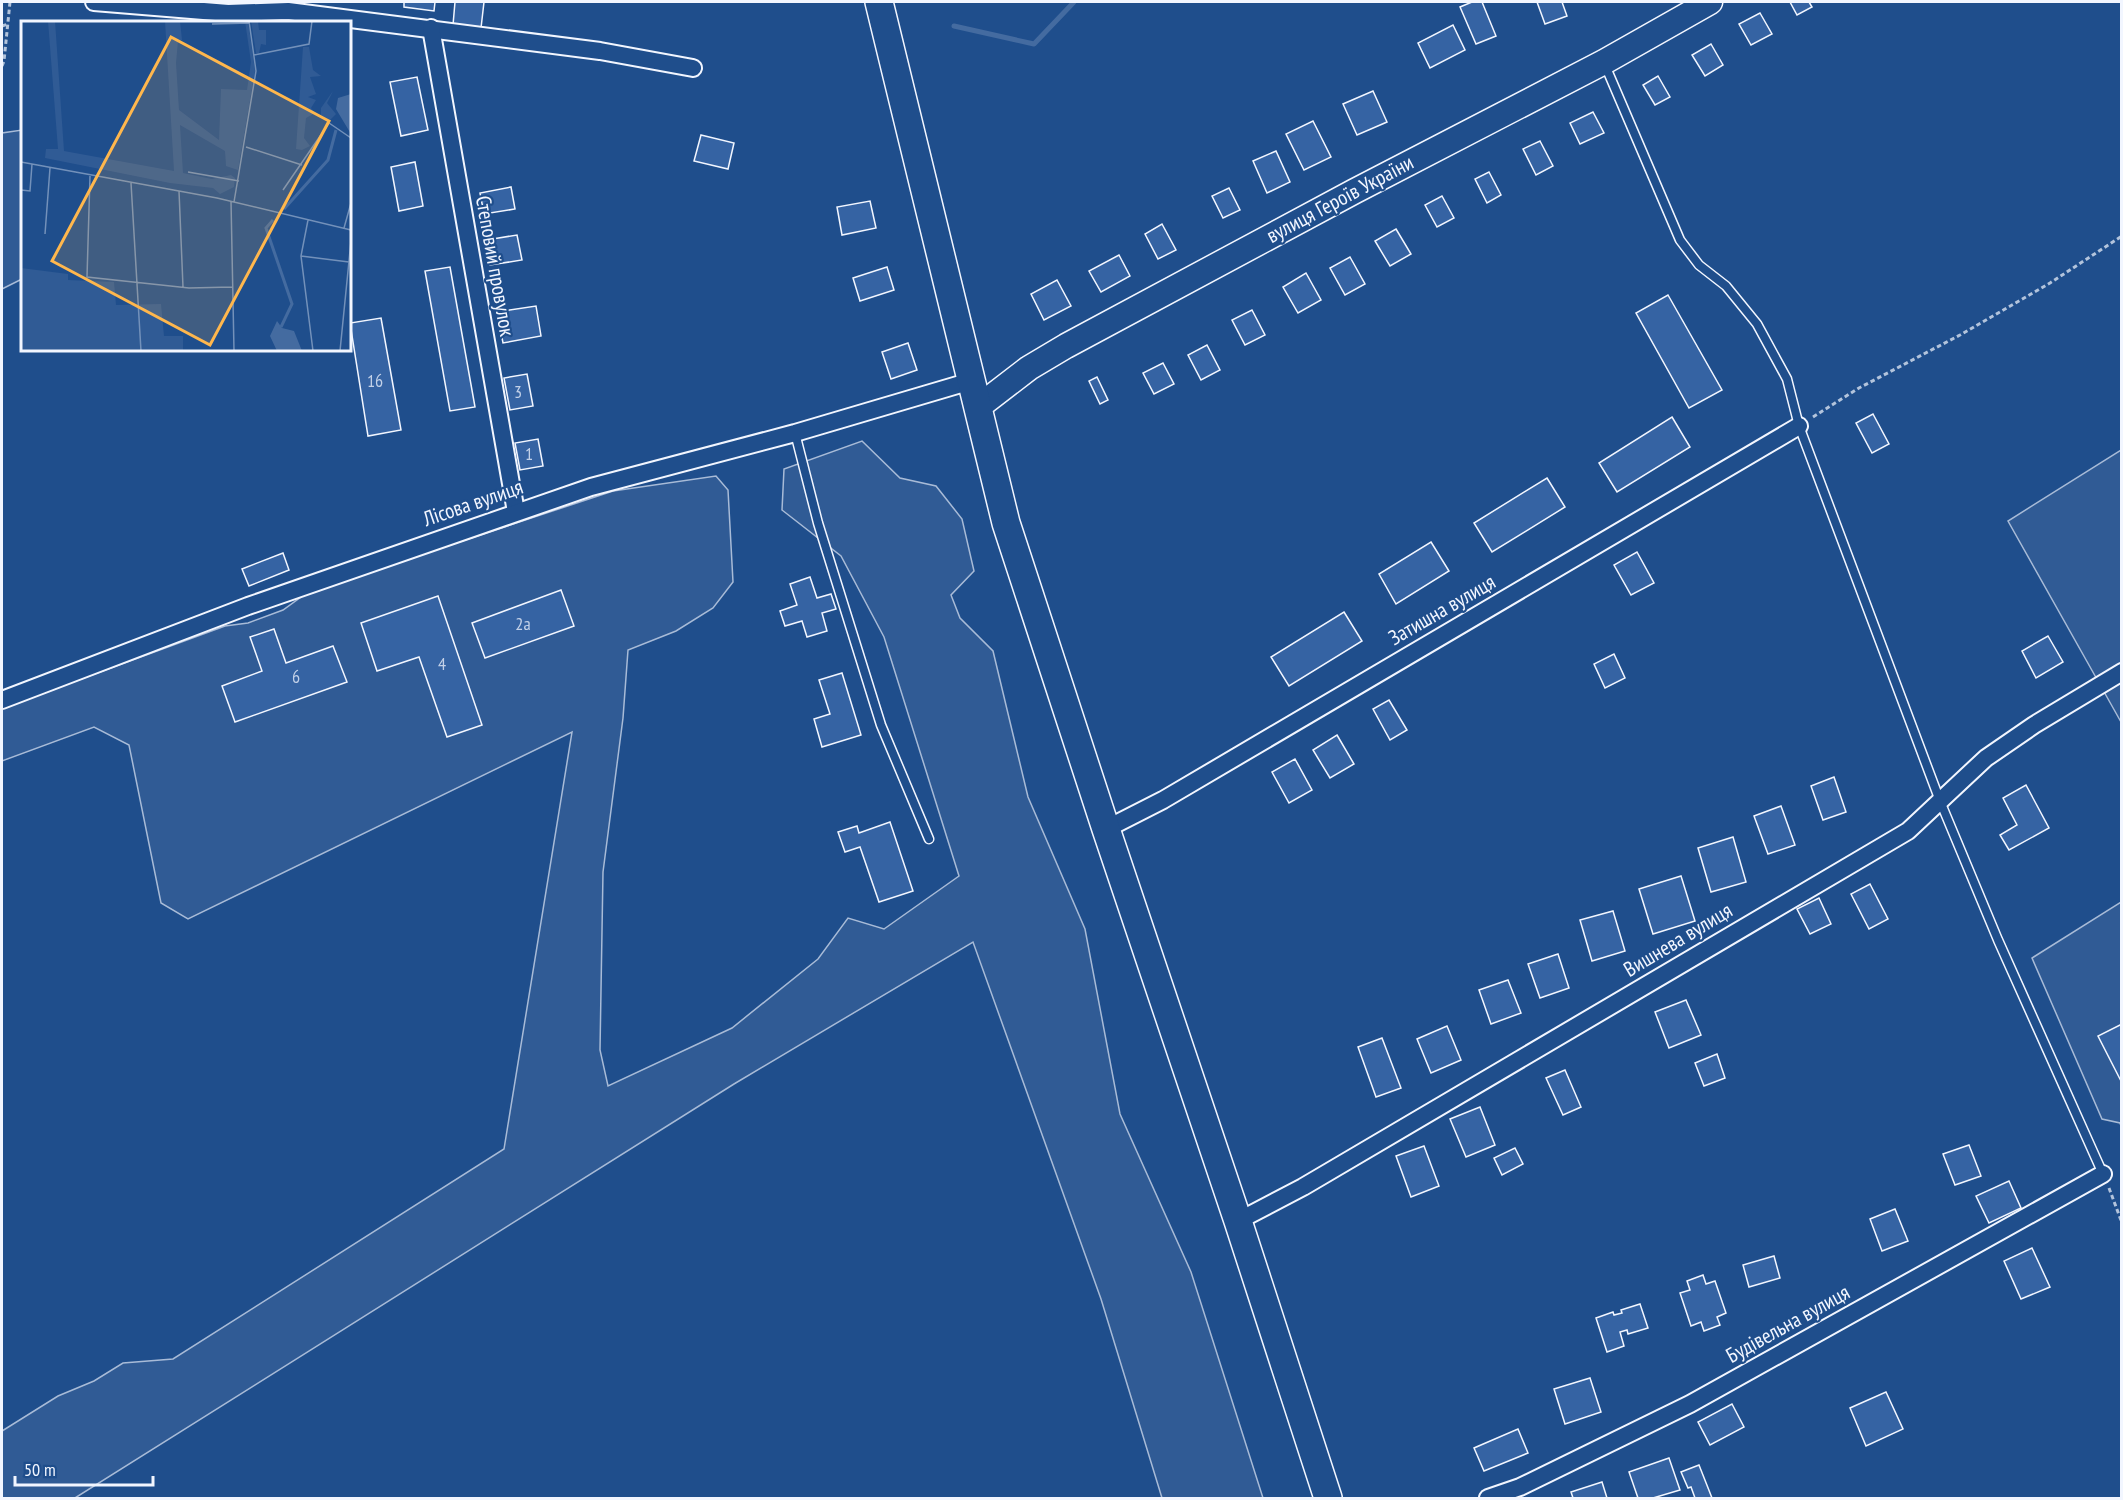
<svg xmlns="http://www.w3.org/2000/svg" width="2123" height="1500" font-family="'PT Sans Narrow',sans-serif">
  <rect width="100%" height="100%" fill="#1f4e8c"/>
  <g fill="#305b95" stroke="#a8bbd7" stroke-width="1.5">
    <polygon points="22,130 22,279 2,289 2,133"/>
    <polygon points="862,441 900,478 936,486 962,519 974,571 951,595 960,618 993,651 1028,797 1085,929 1120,1114 1191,1272 1263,1498 1162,1498 1101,1299 973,942 734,1084 75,1498 2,1498 2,1431 58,1396 94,1381 123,1363 173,1359 504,1149 572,732 188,919 161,903 129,745 94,727 2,761 2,708 225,626 248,623 283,610 308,592 613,491 716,476 728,490 733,582 713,608 676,631 628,650 623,718 603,872 600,1050 608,1086 732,1028 818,959 848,918 884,929 959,876 884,637 841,556 782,510 784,469"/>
    <polygon points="2121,450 2121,722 2008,521"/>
    <polygon points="2121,902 2121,1126 2120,1123 2102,1119 2032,958"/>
  </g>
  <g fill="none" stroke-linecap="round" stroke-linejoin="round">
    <polyline stroke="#446ba0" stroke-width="5" points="954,26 1034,44 1074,2"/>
  </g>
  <g fill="#3563a3" stroke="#f2f6ff" stroke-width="1.5">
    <polygon points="404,2 435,2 434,11 404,7"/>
    <polygon points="455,2 484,2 481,28 453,25"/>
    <polygon points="1472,2 1482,2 1496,36 1476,44 1460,7"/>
    <polygon points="1537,2 1562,2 1567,16 1545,24"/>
    <polygon points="1790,2 1809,2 1812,7 1797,15"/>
    <polygon points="1760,13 1772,34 1751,45 1739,24"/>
    <polygon points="1453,25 1465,50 1430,68 1418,43"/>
    <polygon points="1711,44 1723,65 1705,76 1692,55"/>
    <polygon points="1658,76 1670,97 1655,105 1643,85"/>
    <polygon points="417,77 428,130 401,136 390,82"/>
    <polygon points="1373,91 1387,122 1357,135 1343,104"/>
    <polygon points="1593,112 1604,133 1580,144 1570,123"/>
    <polygon points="1313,121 1331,157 1304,170 1286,134"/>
    <polygon points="701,135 734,143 728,169 694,161"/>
    <polygon points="1540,141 1553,166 1536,175 1523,149"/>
    <polygon points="1276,151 1290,182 1267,193 1253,161"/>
    <polygon points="415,162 423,206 399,211 391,167"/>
    <polygon points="1489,172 1501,195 1487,203 1475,179"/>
    <polygon points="511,187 515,209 484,214 480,193"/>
    <polygon points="1229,188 1240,210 1223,218 1212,196"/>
    <polygon points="1442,196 1454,218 1437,227 1425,205"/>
    <polygon points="870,201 876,228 842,235 837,207"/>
    <polygon points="1162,224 1176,250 1158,259 1145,234"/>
    <polygon points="1396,229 1411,254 1390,266 1375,241"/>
    <polygon points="517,235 522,260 490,265 486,240"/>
    <polygon points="1119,255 1130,276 1101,292 1089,271"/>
    <polygon points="1350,257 1365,284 1345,295 1330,268"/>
    <polygon points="450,267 475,407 450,411 425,271"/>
    <polygon points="887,267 894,290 860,301 853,278"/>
    <polygon points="1306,273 1321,300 1298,313 1283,287"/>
    <polygon points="1057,280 1071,306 1044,320 1031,294"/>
    <polygon points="1668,295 1722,390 1689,408 1636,313"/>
    <polygon points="536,306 541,336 503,343 497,312"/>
    <polygon points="1252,310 1265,335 1245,345 1232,320"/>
    <polygon points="381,318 401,430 368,436 350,323"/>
    <polygon points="908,343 917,370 891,379 882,352"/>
    <polygon points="1207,345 1220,370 1201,380 1188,355"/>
    <polygon points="1163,363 1174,384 1154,394 1143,373"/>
    <polygon points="527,374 533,406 510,410 504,378"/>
    <polygon points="1097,377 1108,400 1100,404 1089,381"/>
    <polygon points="1873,414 1889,444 1872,453 1856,423"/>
    <polygon points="1672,417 1690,447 1617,492 1599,463"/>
    <polygon points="538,439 543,466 520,470 515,443"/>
    <polygon points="1547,478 1565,507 1492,552 1474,523"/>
    <polygon points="1431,542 1449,571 1396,604 1379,574"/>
    <polygon points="1637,552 1654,583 1631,595 1614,565"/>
    <polygon points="283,553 289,570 249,586 242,569"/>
    <polygon points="810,577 817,598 831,594 836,609 822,613 827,631 807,637 802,621 785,626 780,611 797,605 790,584"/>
    <polygon points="561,590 574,626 485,658 472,623"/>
    <polygon points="438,596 482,725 447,737 419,657 377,671 361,623"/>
    <polygon points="1344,612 1362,641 1289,686 1271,657"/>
    <polygon points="274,629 286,663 333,646 347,682 235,722 222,686 262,671 250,637"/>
    <polygon points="2048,636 2063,662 2036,678 2022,651"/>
    <polygon points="1614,654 1625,678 1605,688 1594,664"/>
    <polygon points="842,673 861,735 822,747 814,719 830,714 819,680"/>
    <polygon points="1389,700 1407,730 1390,740 1373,709"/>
    <polygon points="1337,735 1354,764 1330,778 1313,750"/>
    <polygon points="1295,759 1312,790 1289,803 1272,772"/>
    <polygon points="1834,777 1846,812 1823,820 1811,786"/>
    <polygon points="2026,785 2049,828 2009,850 2000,835 2017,825 2003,798"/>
    <polygon points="1781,806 1795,845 1768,854 1754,816"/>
    <polygon points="890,822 913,891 879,902 860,847 845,852 838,832 857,826 859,833"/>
    <polygon points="1733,837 1746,882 1711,892 1698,848"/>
    <polygon points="1681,876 1695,921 1653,934 1639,889"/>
    <polygon points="1870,884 1888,919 1869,929 1851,894"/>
    <polygon points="1819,898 1831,924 1810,934 1797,909"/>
    <polygon points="1613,911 1625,951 1592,961 1580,920"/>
    <polygon points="1558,954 1569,988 1540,998 1528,964"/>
    <polygon points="1508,980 1521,1013 1491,1024 1479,990"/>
    <polygon points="1686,1000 1701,1035 1669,1048 1655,1012"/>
    <polygon points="2122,1024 2122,1083 2098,1036"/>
    <polygon points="1447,1026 1461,1060 1431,1073 1417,1039"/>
    <polygon points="1382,1038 1401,1088 1376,1097 1358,1047"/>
    <polygon points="1717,1054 1725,1078 1704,1086 1695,1063"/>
    <polygon points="1565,1070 1581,1107 1563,1115 1546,1078"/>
    <polygon points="1480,1107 1495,1145 1466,1157 1450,1119"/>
    <polygon points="1969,1145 1981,1176 1955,1185 1943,1154"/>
    <polygon points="1424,1146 1439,1186 1411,1197 1396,1156"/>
    <polygon points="1515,1148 1523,1164 1502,1175 1494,1158"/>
    <polygon points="2009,1181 2021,1208 1989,1223 1976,1196"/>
    <polygon points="1895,1209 1908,1241 1882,1251 1870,1219"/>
    <polygon points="2032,1248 2050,1287 2021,1299 2004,1261"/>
    <polygon points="1774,1256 1780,1278 1749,1287 1743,1265"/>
    <polygon points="1703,1275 1706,1284 1715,1281 1726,1313 1717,1317 1720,1325 1704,1331 1701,1322 1691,1326 1680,1293 1690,1290 1687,1281"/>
    <polygon points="1640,1304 1648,1328 1628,1334 1627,1330 1620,1332 1624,1346 1607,1352 1596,1318 1613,1312 1614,1315 1622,1313 1621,1310"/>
    <polygon points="1590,1378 1601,1412 1565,1424 1554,1389"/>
    <polygon points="1886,1392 1903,1429 1866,1446 1850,1408"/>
    <polygon points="1732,1404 1744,1427 1710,1445 1698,1422"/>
    <polygon points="1518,1429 1528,1453 1484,1471 1474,1448"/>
    <polygon points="1669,1458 1680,1490 1653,1498 1638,1498 1629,1472"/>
    <polygon points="1699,1465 1712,1498 1695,1498 1691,1487 1688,1488 1681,1472"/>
    <polygon points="1602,1482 1607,1498 1573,1498 1571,1492"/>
  </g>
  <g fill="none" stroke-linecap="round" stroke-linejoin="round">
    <defs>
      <g id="lane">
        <polyline points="1605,65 1680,240 1699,265 1726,286 1757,324 1787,379 1799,426 1940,801 1998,940 2103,1174"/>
        <polyline points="795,433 818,523 881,725 929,839"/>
      </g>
      <g id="street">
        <polyline points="94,2 228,13 288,11 600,51 693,68"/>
        <polyline points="431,28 516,512"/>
        <polyline points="2,700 248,606 591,487 795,433 971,381"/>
        <polyline points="1106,829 1163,800 1799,426"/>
        <polyline points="1238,1221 1303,1187 1908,831 1986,758 2034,725 2122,672"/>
        <polyline points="1488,1498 1520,1487 1690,1404 2103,1174"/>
      </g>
      <polyline id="secondary" points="977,408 1029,368 1066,346 1355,191 1604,62 1710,2"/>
      <polyline id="primary" points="879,2 1006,523 1106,829 1238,1221 1328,1498"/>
    </defs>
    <use href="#lane" stroke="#f2f6ff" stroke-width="11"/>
    <use href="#street" stroke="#f2f6ff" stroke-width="20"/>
    <use href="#secondary" stroke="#f2f6ff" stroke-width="27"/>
    <use href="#primary" stroke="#f2f6ff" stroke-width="30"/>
    <g stroke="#b3c4dc" stroke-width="3" stroke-dasharray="4.5 3" stroke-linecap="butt">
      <polyline points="2,26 8,24"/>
      <polyline points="2,66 4,61 10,2"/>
      <polyline points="1813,417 1859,388 1960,335 2050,283 2122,236"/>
      <polyline points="2109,1188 2122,1223"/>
    </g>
    <use href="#lane" stroke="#1f4e8c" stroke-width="8"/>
    <use href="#street" stroke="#1f4e8c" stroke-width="16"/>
    <use href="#secondary" stroke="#1f4e8c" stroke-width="24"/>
    <use href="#primary" stroke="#1f4e8c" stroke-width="27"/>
  </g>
  <g text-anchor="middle" stroke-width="4.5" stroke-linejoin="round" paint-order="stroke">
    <g font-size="18" fill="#c3d1e8">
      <text x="375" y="387">16</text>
      <text x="518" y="398">3</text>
      <text x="529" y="460">1</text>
      <text x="523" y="630">2а</text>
      <text x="442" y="670">4</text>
      <text x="296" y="683">6</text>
    </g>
    <g font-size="21" fill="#f2f6ff" stroke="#1f4e8c">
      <text transform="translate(1340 199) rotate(-28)" y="7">вулиця Героїв України</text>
      <text transform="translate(495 266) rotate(80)" y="7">Степовий провулок</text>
      <text transform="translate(473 503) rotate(-19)" y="7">Лісова вулиця</text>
      <text transform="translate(1442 610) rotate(-30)" y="7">Затишна вулиця</text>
      <text transform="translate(1678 940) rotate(-31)" y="7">Вишнева вулиця</text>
      <text transform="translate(1788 1324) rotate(-29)" y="7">Будівельна вулиця</text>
    </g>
  </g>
  <g transform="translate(21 21)">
    <rect width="330" height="330" fill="#1f4e8c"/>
    <path d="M27,0H34L43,130L153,150L144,0H159L161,19L157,20L155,42L158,89L198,119L200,68L226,69L230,41L224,0H227L234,50L217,149L205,145L204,130L159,104L162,152L191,158L210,154L214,157L213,166L199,173L192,167L149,162L24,137L25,128H37ZM230,0H237L238,9H245V24L240,23L238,32H235ZM282,26H288L292,49L300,55L289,56L295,73L287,76L295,79L290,87L294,92L285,97L283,117L289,125L281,129L275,128ZM312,70L306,82L315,93L309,99L300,94V87ZM0,247L47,253V259L93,261L95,284L140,283L143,315H162V330H0Z" fill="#305b95"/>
    <path d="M330,73V113L315,88L317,77ZM256,300L261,307L273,310L281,330H256L249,315Z" fill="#446ba0"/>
    <path fill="none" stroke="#446ba0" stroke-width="3" d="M263,188L307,139L315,109M252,199L245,207L271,283L260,306"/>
    <path fill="none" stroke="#7391ba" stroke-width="1.5" d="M191,3L229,2M233,34L288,23L291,0M225,126L281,144M0,141L196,177L330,209M167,151L218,160M69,155L66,256L168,267L211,266M110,162L120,330M0,169L9,170L11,143M262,169L308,102L330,117M158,170L162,266M210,180L213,330M213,181L235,50L228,0M287,199L280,235L292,330M323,207L330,182M24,213L29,147M280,235L328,241M319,330L330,220"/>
    <path fill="#ffb74d" fill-opacity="0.15" stroke="#ffb74d" stroke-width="3" d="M150,16L308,100L189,324L31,240Z"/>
    <rect width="330" height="330" fill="none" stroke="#f2f6ff" stroke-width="3"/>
  </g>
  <rect width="2123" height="1500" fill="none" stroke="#f2f6ff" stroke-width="6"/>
  <path d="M15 1476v9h138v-9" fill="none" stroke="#f2f6ff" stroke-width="3"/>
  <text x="24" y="1476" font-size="18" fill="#f2f6ff" stroke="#1f4e8c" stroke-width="4.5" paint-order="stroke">50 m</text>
</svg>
